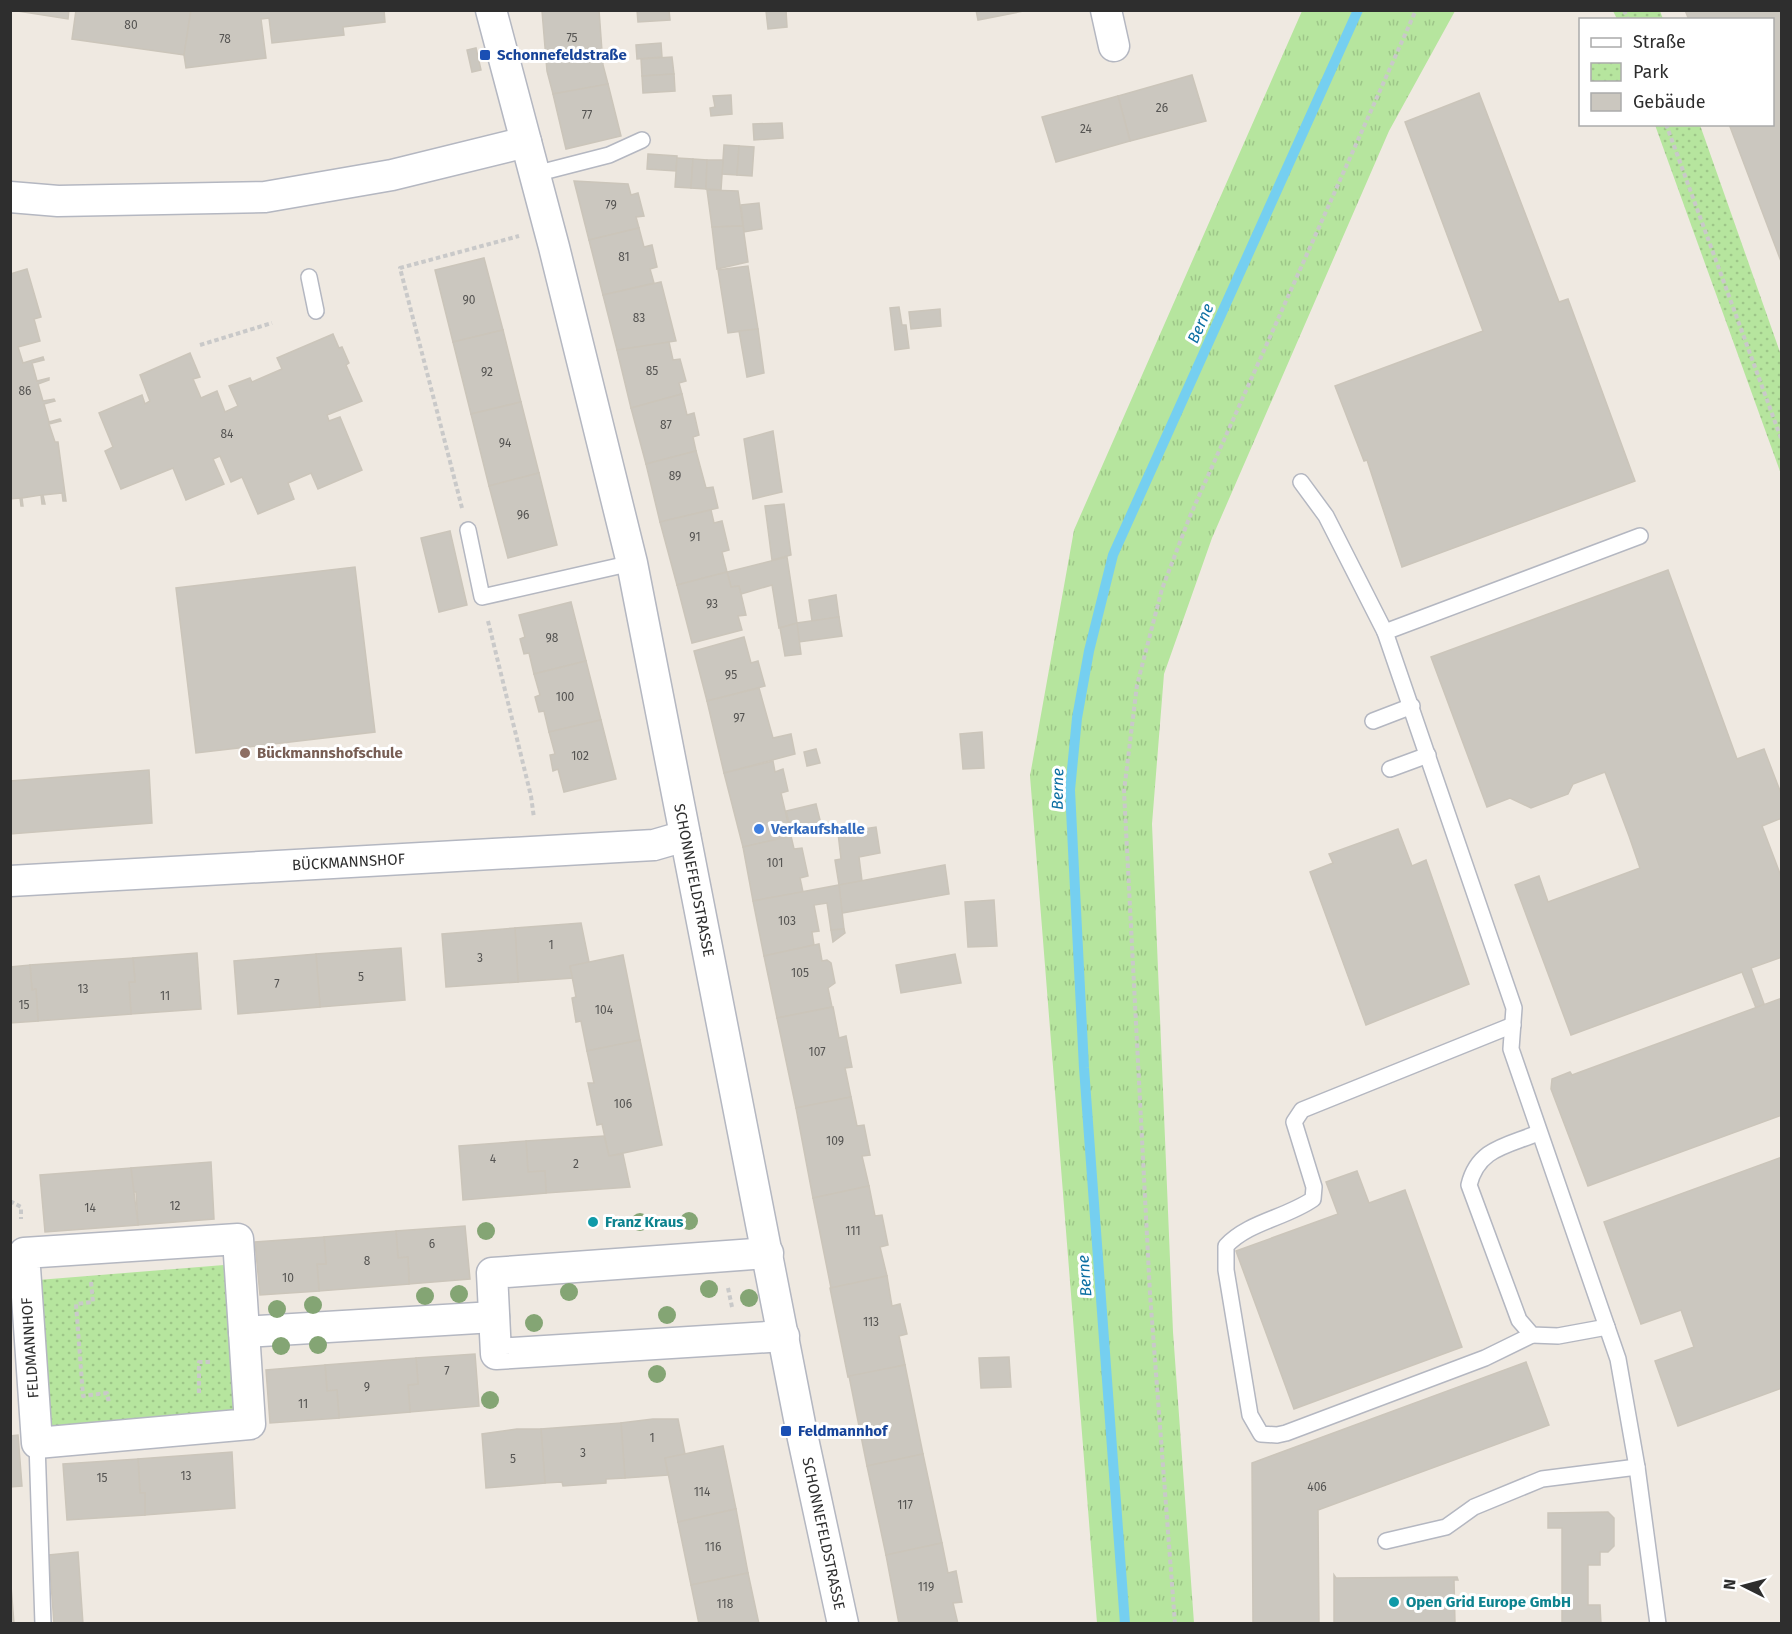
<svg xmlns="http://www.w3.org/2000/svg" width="1792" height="1634" font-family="'Fira Sans',sans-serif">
  <defs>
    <pattern id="grass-tufts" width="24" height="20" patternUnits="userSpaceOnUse" patternTransform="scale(1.5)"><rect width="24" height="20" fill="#b6e59e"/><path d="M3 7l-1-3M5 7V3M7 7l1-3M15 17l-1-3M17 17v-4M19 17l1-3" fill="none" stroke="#9dc588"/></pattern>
    <pattern id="park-dots" width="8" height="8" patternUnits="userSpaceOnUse" patternTransform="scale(1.5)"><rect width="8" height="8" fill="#b6e59e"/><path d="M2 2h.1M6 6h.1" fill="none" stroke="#9dc588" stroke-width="1.8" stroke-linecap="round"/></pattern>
  </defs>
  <rect width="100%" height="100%" fill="#efe9e1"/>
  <polygon fill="url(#grass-tufts)" points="1302,11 1455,11 1389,131 1212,538 1164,674 1152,824 1173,1332 1194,1623 1097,1623 1030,776 1074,530"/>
  <g fill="url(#park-dots)">
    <polygon points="1613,11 1660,11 1663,19 1617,19"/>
    <polygon points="1655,125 1700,125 1781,355 1781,474"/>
    <polygon points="224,1265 234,1414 47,1431 38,1280"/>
  </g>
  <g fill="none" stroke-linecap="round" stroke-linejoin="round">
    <polyline stroke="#75cff0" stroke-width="10" points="1125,1624 1084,1068 1070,790 1077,718 1089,651 1113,555 1358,10"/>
  </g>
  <g fill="#cbc7bf" stroke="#cbc5ba" stroke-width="1.5">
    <polygon points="11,10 69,10 68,19"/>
    <polygon points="76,10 191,10 184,55 72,39"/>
    <polygon points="191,10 384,10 385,22 343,27 344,35 272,43 269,18 261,19 266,58 186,68 184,55"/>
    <polygon points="599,10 603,65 608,84 553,94 547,71 542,11"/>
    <polygon points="637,10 669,10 670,20 638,22"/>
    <polygon points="786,10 787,27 768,29 766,11"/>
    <polygon points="976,10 1024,10 1024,11 978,20"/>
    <polygon points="1685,10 1782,10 1782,264 1729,124 1772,124 1772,20 1689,20"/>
    <polygon points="661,43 662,57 637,59 636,45"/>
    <polygon points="476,48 481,70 472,72 467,50"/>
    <polygon points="672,57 674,74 642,76 641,59"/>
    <polygon points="674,74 675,91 643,93 642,76"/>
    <polygon points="1192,75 1206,121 1130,141 1118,96"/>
    <polygon points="608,84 621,136 566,149 553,94"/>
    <polygon points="1479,93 1559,302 1568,299 1635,481 1402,567 1367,460 1364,461 1335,386 1483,331 1405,122"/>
    <polygon points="731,95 732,114 711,116 710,108 715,107 713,96"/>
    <polygon points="1118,96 1130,141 1056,162 1042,117"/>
    <polygon points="782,123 783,138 754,140 753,124"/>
    <polygon points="724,145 739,146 737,175 722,174"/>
    <polygon points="739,146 754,147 752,176 737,175"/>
    <polygon points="648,154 677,156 676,171 647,169"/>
    <polygon points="677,158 693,159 691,188 675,187"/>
    <polygon points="693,159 707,160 706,189 691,188"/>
    <polygon points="707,160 723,160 721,190 706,189"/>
    <polygon points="574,181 628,184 631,195 638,193 644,216 636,217 639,228 589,240"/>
    <polygon points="707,190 738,191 743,226 712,227"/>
    <polygon points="759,203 762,229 744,232 741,205"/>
    <polygon points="743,226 748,262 717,269 712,227"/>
    <polygon points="639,228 644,247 652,245 657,267 650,269 654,283 603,295 589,240"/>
    <polygon points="484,258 503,330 453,342 435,270"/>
    <polygon points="748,266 758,329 728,333 718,270"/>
    <polygon points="27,269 41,317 34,319 40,341 18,347 23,363 43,357 44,360 32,363 37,381 49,378 49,380 38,384 43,401 54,399 55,401 44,404 49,422 60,419 61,421 49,424 55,442 58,442 66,501 63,501 62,493 43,495 45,504 42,504 41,495 22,498 23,506 21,506 20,498 10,499 10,274"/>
    <polygon points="661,282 676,341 617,350 603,295"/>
    <polygon points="899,307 902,325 906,325 909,348 895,350 890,308"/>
    <polygon points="940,309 941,326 911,329 909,312"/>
    <polygon points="758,329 764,373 747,377 739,331"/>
    <polygon points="503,330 521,402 471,414 453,342"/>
    <polygon points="333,334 339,348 342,347 349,363 346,365 362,401 327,415 329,421 340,417 362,470 318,489 311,473 288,483 294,499 258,514 242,477 231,482 220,456 213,459 224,484 186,500 173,468 121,489 105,451 113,447 99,413 142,395 145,404 150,401 140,375 190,353 200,377 193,379 201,398 217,391 225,412 238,406 229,386 250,378 252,382 282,369 277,358"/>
    <polygon points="669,342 673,360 680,359 686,381 679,383 682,394 631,408 617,350"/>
    <polygon points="682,394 687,415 694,413 699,435 693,437 696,451 646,464 631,408"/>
    <polygon points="521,402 539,473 489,486 471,414"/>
    <polygon points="773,431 782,492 753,499 744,439"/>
    <polygon points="696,451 706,488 713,487 718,508 660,522 646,464"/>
    <polygon points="539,473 557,545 508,558 489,486"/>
    <polygon points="784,504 791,555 772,560 765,506"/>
    <polygon points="711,510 714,523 722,521 729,550 722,552 727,572 677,585 660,522"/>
    <polygon points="450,531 467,605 439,612 421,538"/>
    <polygon points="787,557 797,623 779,628 772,585 741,594 739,586 731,587 727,572"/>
    <polygon points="355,567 375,732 196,753 176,588"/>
    <polygon points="1668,570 1737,759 1764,749 1782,796 1782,818 1762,826 1782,879 1782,957 1751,968 1764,1004 1756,1008 1742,972 1571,1035 1515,885 1539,876 1548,902 1640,868 1629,836 1605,772 1573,784 1568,794 1531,808 1510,798 1487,807 1431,657"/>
    <polygon points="727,572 731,587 739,586 741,594 746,615 738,616 742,630 692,643 677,585"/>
    <polygon points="836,595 839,617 812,621 809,600"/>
    <polygon points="571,602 586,661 534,674 529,653 524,654 520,639 525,637 519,615"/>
    <polygon points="839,617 842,636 799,642 797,623"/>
    <polygon points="797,623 801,654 785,656 780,628"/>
    <polygon points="744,637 751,663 758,661 765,686 707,701 694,651"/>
    <polygon points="586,661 601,720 549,732 544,711 539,712 535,697 540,695 534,674"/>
    <polygon points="759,688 773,738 791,734 795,754 724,773 707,701"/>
    <polygon points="601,720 616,779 564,792 558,769 553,771 550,755 555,754 549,732"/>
    <polygon points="982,732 984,768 963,769 960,734"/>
    <polygon points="816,749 820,763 807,766 804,752"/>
    <polygon points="773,761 775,772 783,769 788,791 781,793 791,836 743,847 724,773"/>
    <polygon points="149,770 152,823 10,834 10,781"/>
    <polygon points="816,804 822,828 792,835 786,811"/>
    <polygon points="876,827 880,853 859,857 862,881 839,885 835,860 841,859 838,833"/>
    <polygon points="1398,829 1412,866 1426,860 1469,984 1366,1025 1310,872 1333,863 1329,854"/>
    <polygon points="791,836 794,849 802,848 808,876 800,878 803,892 753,901 743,847"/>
    <polygon points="945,865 949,894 842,913 839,885"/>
    <polygon points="839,885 844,929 831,930 827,903 814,905 819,931 812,932 814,945 764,956 753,901"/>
    <polygon points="994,900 997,946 968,947 965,902"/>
    <polygon points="581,923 589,962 570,966 573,978 518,982 515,928"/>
    <polygon points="515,928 518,982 446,987 442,934"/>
    <polygon points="844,929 845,933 833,942 831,930"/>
    <polygon points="819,944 822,961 827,960 831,963 835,983 828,988 832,1007 777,1018 764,956"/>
    <polygon points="401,948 405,1000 320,1007 316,954"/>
    <polygon points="197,953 201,1009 131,1014 129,982 135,982 133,958"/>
    <polygon points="316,954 320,1007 238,1014 234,961"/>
    <polygon points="955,954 961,983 901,993 896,965"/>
    <polygon points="623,955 640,1040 587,1051 581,1021 576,1022 572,998 576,997 570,966"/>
    <polygon points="133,958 135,982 129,982 131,1014 38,1021 36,989 32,990 30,965"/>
    <polygon points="30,965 32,990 36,989 38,1021 10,1023 10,967"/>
    <polygon points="1782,998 1782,1115 1588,1186 1551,1089 1552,1079 1570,1072 1572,1075"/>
    <polygon points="833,1007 839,1038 846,1036 852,1067 845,1068 851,1097 796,1108 777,1018"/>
    <polygon points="640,1040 662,1145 609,1156 602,1124 597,1125 588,1083 594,1083 587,1051"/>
    <polygon points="851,1097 857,1126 864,1125 870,1155 862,1156 869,1186 813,1198 796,1108"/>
    <polygon points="604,1136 609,1156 623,1154 630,1187 546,1193 545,1171 528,1172 526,1141"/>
    <polygon points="526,1141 528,1172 545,1171 546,1193 463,1200 459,1146"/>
    <polygon points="1782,1157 1782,1388 1678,1426 1655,1361 1694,1347 1681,1310 1641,1324 1604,1222"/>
    <polygon points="211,1162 214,1219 138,1225 136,1192 133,1192 131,1168"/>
    <polygon points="131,1168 138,1225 45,1232 40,1175"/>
    <polygon points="1357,1171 1369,1203 1405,1190 1462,1347 1294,1409 1236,1251 1338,1214 1326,1182"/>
    <polygon points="869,1186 875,1216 882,1215 888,1245 880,1247 887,1276 831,1288 813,1198"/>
    <polygon points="465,1226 470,1279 409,1284 408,1257 398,1258 396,1231"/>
    <polygon points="396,1231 398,1258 408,1257 409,1284 319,1291 317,1264 326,1264 324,1237"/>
    <polygon points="324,1237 326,1264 317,1264 319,1291 260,1295 255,1242"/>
    <polygon points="887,1276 892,1306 900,1304 907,1334 899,1336 905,1365 848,1377 830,1288"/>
    <polygon points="475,1354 479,1406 410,1412 408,1385 418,1384 416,1358"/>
    <polygon points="1009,1357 1011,1387 981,1388 979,1358"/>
    <polygon points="416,1358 418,1384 408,1385 410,1412 339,1418 337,1390 327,1391 325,1365"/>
    <polygon points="1526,1362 1549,1425 1318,1510 1319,1624 1253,1624 1252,1463"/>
    <polygon points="325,1365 327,1391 337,1390 339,1418 270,1423 266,1370"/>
    <polygon points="905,1365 923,1454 867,1466 849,1376"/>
    <polygon points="653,1419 678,1419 685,1454 665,1458 668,1475 625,1478 621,1423"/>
    <polygon points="621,1423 625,1478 606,1479 606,1483 563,1486 562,1482 545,1483 541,1429"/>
    <polygon points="517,1429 541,1429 545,1483 486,1488 482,1434"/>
    <polygon points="18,1435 22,1486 10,1487 10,1436"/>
    <polygon points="723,1446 736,1509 678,1522 665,1458"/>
    <polygon points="232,1452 235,1508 145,1515 145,1493 140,1493 138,1459"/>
    <polygon points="923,1454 942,1543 886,1555 867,1466"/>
    <polygon points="138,1459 140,1493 145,1493 145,1515 67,1520 63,1464"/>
    <polygon points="736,1509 748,1573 691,1585 678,1522"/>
    <polygon points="1608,1512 1614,1518 1614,1546 1608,1552 1600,1552 1600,1565 1588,1565 1588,1605 1600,1605 1601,1624 1562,1624 1562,1528 1548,1528 1548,1513"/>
    <polygon points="942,1543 948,1573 956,1571 962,1602 953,1603 958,1624 899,1624 886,1555"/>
    <polygon points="78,1552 83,1624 54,1624 49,1555"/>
    <polygon points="10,1573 14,1624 10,1624"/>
    <polygon points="748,1573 759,1624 699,1624 691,1585"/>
    <polygon points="1334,1575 1336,1578 1457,1577 1458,1580 1454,1580 1455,1624 1334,1624"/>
  </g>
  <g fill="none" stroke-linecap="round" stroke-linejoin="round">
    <defs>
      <g id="service">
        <polyline points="535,174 609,155 642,140"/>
        <polyline points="309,277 316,311"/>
        <polyline points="1301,482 1326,516 1385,632 1514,1008 1511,1049 1618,1359 1637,1467 1658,1624"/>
        <polyline points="468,530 482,597 632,563"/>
        <polyline points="1385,632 1640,536"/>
        <polyline points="1373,721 1412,706"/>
        <polyline points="1390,769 1428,755"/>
        <path d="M1513,1025L1302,1110L1294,1122L1314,1187L1313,1199C1286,1218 1248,1222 1226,1246V1270L1250,1415L1261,1434L1277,1435L1286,1433L1485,1358L1532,1335"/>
        <path d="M1538,1133C1507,1146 1478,1148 1469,1185L1519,1320L1532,1335L1558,1336L1607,1327"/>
        <polyline points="37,1443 43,1624"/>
        <polyline points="1386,1541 1446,1527 1474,1507 1542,1479 1637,1467"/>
      </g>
      <g id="minor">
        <path id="s1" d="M491,10L554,247L632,563L802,1434L843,1624"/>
        <polyline points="1106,10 1114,46"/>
        <polyline points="10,197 58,201 265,197 392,175 526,142"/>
        <path id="s2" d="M10,881L654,845L685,836"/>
        <polygon points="238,1239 250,1424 37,1443 24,1253"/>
        <polyline points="768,1253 492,1273 496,1354 784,1336"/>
        <polyline points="244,1332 494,1317"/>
      </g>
    </defs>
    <use href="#service" stroke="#b4b7c1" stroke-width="18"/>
    <use href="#minor" stroke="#b4b7c1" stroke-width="33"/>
    <g stroke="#c9c9c9" stroke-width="4" stroke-dasharray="4.5 3" stroke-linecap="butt">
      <polyline points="1624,10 1628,20"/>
      <polyline points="1666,124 1782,441"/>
      <polyline points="200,345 272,323"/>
      <polyline points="462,508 400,268 519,236"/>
      <polyline points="488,621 531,796 534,818"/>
      <polyline points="10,1201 21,1207 21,1219"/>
      <polyline points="91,1282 93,1302 76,1304 83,1396 107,1393 109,1403"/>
      <polyline points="728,1288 732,1307"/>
      <polyline points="199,1393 199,1362 213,1362"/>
      <polyline points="1175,1624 1150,1294 1124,791 1137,685 1162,589 1190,516 1416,10"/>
    </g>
    <use href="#service" stroke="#fff" stroke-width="15"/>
    <use href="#minor" stroke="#fff" stroke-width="30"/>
  </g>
  <g fill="#84a574">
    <circle cx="689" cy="1221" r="9"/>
    <circle cx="640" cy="1222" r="9"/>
    <circle cx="486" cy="1231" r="9"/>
    <circle cx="709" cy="1289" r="9"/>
    <circle cx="569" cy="1292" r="9"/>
    <circle cx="459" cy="1294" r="9"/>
    <circle cx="425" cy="1296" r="9"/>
    <circle cx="749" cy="1298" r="9"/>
    <circle cx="313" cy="1305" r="9"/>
    <circle cx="277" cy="1309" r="9"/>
    <circle cx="667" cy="1315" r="9"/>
    <circle cx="534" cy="1323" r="9"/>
    <circle cx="318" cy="1345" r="9"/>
    <circle cx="281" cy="1346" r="9"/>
    <circle cx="657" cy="1374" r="9"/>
    <circle cx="490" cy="1400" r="9"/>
  </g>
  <g fill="#1a4fb4" stroke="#fff" stroke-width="2">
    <rect x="479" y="49" width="12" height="12" rx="3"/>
    <rect x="780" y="1425" width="12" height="12" rx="3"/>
  </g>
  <circle fill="#8d6e63" stroke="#fff" stroke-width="2" cx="245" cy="753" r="6"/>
  <circle fill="#3f7fe0" stroke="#fff" stroke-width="2" cx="759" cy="829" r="6"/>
  <g fill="#0f9aa8" stroke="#fff" stroke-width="2">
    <circle cx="593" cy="1222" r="6"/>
    <circle cx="1394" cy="1602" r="6"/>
  </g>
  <g text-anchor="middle" stroke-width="6" stroke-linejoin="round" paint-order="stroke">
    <g font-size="12" fill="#555452">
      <text x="131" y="29">80</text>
      <text x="572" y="42">75</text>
      <text x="225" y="43">78</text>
      <text x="1162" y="112">26</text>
      <text x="587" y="119">77</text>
      <text x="1086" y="133">24</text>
      <text x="611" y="209">79</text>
      <text x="624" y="261">81</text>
      <text x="469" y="304">90</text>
      <text x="639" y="322">83</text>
      <text x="652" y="375">85</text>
      <text x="487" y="376">92</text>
      <text x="25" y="395">86</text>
      <text x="666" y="429">87</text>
      <text x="227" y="438">84</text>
      <text x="505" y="447">94</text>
      <text x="675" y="480">89</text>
      <text x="523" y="519">96</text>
      <text x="695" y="541">91</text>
      <text x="712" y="608">93</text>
      <text x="552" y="642">98</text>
      <text x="731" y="679">95</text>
      <text x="565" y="701">100</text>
      <text x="739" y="722">97</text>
      <text x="580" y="760">102</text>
      <text x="775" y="867">101</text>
      <text x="787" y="925">103</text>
      <text x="551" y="949">1</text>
      <text x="480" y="962">3</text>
      <text x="800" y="977">105</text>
      <text x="361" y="981">5</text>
      <text x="277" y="988">7</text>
      <text x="83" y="993">13</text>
      <text x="165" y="1000">11</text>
      <text x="24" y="1009">15</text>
      <text x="604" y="1014">104</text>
      <text x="817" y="1056">107</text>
      <text x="623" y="1108">106</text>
      <text x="835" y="1145">109</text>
      <text x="493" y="1163">4</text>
      <text x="576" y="1168">2</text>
      <text x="175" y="1210">12</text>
      <text x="90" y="1212">14</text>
      <text x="853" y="1235">111</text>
      <text x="432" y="1248">6</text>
      <text x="367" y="1265">8</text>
      <text x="288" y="1282">10</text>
      <text x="871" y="1326">113</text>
      <text x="447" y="1375">7</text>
      <text x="367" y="1391">9</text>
      <text x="303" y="1408">11</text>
      <text x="652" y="1442">1</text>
      <text x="583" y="1457">3</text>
      <text x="513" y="1463">5</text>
      <text x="186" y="1480">13</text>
      <text x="102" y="1482">15</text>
      <text x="1317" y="1491">406</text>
      <text x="702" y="1496">114</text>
      <text x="905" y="1509">117</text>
      <text x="713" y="1551">116</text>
      <text x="926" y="1591">119</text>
      <text x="725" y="1608">118</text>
    </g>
    <g font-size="15" font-weight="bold" fill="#164399" stroke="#fff" text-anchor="start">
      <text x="497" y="60">Schonnefeldstraße</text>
      <text x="798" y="1436">Feldmannhof</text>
    </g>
    <g font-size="15" font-weight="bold" fill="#785e54" stroke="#fff" text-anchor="start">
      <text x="257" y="758">Bückmannshofschule</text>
    </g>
    <g font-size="15" font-weight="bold" fill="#366cbe" stroke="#fff" text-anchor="start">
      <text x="771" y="834">Verkaufshalle</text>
    </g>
    <g font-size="15" fill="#2e2e2e" stroke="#fff">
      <text dy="5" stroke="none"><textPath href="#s2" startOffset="339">BÜCKMANNSHOF</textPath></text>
      <text dy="5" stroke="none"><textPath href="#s1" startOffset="894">SCHONNEFELDSTRASSE</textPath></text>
      <text transform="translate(30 1348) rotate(-94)" y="5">FELDMANNHOF</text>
      <text dy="5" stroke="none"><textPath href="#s1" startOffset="1560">SCHONNEFELDSTRASSE</textPath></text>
    </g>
    <g font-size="15" font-weight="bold" fill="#0d838f" stroke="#fff" text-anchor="start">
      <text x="605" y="1227">Franz Kraus</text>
      <text x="1406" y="1607">Open Grid Europe GmbH</text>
    </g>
    <g font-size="16" font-style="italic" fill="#0d6fa3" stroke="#fff">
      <text transform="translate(1200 323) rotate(-66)" y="6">Berne</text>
      <text transform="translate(1057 789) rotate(-89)" y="6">Berne</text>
      <text transform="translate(1084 1276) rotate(-94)" y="6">Berne</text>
    </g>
  </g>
  <rect width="1792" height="1634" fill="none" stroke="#2e2e2e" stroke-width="24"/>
  <rect x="1579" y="18" width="195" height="108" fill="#ffffff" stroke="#ababab" stroke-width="1.5"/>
  <rect x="1591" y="38" width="30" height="9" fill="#ffffff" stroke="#ababab" stroke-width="1.5"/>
  <text x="1633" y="48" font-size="18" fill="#2e2e2e">Straße</text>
  <rect x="1591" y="63" width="30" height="18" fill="url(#park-dots)" stroke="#ababab" stroke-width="1.5"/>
  <text x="1633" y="78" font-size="18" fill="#2e2e2e">Park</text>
  <rect x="1591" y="93" width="30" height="18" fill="#cbc7bf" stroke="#ababab" stroke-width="1.5"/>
  <text x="1633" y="108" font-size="18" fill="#2e2e2e">Gebäude</text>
  <g transform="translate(1744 1586) rotate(276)" stroke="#ffffff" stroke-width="4.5" paint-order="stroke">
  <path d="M0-4.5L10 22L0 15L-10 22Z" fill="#2e2e2e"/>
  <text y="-9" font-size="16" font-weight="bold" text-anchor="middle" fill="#2e2e2e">N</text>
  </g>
</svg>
